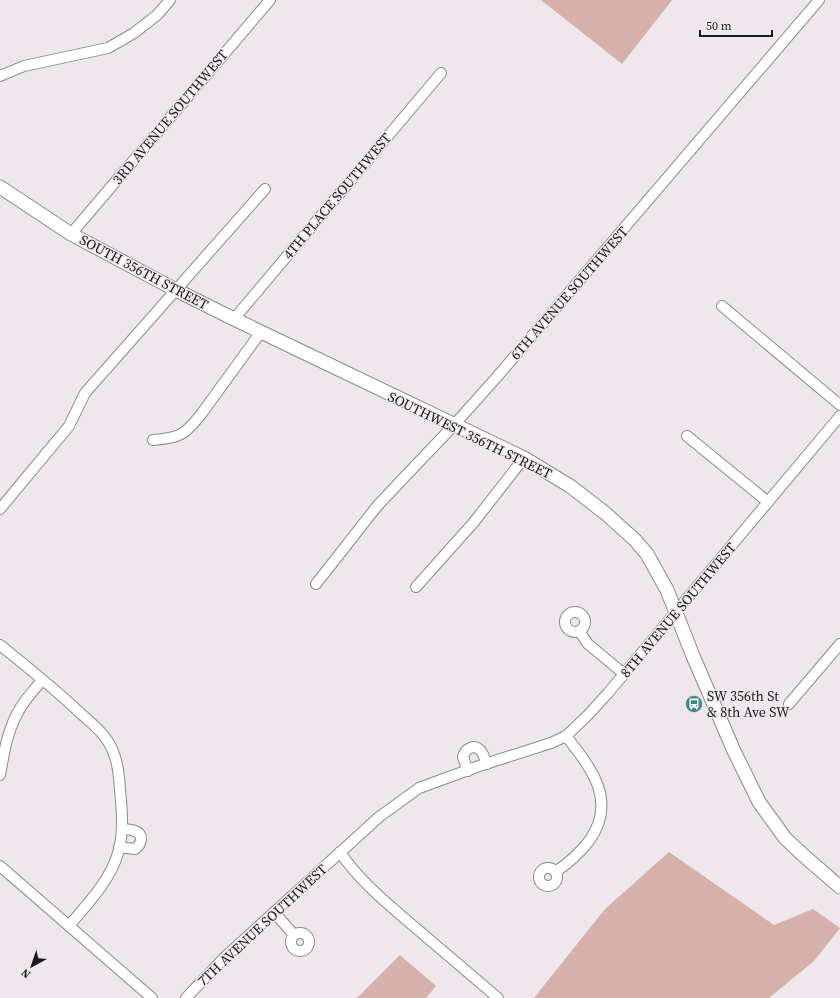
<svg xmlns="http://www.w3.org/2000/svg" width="840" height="998" font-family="'Source Serif 4',serif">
  <rect width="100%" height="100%" fill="#eee8ec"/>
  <g fill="#d6b0aa">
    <polygon points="541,0 672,0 622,64"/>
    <polygon points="669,852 774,925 813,909 840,928 814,961 769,998 534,998 605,909"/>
    <polygon points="400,955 436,986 426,998 357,998"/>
  </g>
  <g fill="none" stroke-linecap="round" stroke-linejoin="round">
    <defs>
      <g id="minor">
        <polyline points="0,76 24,66 108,48 134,33 157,15 170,0"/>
        <polyline points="71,234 270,0"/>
        <polyline points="722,306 840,405"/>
        <polyline points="234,319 441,73"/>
        <polyline points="687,436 768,502"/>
        <path d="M153,440C180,438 185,435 202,413L261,332"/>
        <polyline points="0,509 69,426 85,393 265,189"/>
        <polyline points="316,584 378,505 454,425 496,378 819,0"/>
        <polyline points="416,587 474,522 524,458"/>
        <circle cx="575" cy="622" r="10"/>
        <polyline points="579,631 588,644 623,673"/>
        <path d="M0,645C27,667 54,688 79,712C89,721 100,729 107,740C117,755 119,772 120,790C122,810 124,833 118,853C110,881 87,904 69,926"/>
        <polyline points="789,704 840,644"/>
        <path d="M468,771L463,757C465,749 474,743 481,751C484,755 485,760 487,764"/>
        <path d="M0,775C4,752 8,727 21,707C27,697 35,689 42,680"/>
        <path d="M119,847L135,849C142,844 144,834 135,831C131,829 126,830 122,829"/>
        <path d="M340,852C360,882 389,905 417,929C444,952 471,975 498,998"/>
        <polyline points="0,866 152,998"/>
        <circle cx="548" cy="877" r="9"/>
        <path d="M555,872C569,863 579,854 589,841C618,801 591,768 566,736"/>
        <polyline points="274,912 294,935"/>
        <circle cx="300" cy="942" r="9"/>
        <polyline points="186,998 225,957 379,817 419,788 479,766 551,743 566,736 588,715 608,693 840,416"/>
      </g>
      <polyline id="major" points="0,187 71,234 176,290 234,319 524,458 570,486 605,513 635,540 647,554 667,590 693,656 734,751 759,802 785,838 803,855 840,887"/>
    </defs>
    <use href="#minor" stroke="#8d888c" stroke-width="12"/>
    <use href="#major" stroke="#8d888c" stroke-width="15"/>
    <use href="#minor" stroke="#fff" stroke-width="10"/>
    <use href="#major" stroke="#fff" stroke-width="13"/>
  </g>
  <defs>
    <symbol id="bus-disc" viewBox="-11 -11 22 22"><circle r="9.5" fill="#3f878a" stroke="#eee8ec"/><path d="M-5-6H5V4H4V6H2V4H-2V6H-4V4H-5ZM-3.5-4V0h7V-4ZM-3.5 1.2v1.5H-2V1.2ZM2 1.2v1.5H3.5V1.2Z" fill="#fff"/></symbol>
  </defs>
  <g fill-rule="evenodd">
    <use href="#bus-disc" x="684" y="694" width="20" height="20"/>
  </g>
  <g text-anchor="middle" stroke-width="3" stroke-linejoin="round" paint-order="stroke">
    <g font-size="14" fill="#1c1a1c" stroke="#eee8ec">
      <text transform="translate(170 117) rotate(-50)" y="5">3RD AVENUE SOUTHWEST</text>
      <text transform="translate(337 196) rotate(-50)" y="5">4TH PLACE SOUTHWEST</text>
      <text transform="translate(144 272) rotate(28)" y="5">SOUTH 356TH STREET</text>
      <text transform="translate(569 293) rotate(-49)" y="5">6TH AVENUE SOUTHWEST</text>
      <text transform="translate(470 435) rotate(26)" y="5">SOUTHWEST 356TH STREET</text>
      <text transform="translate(678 610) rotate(-50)" y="5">8TH AVENUE SOUTHWEST</text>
      <text transform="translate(262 925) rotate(-43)" y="5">7TH AVENUE SOUTHWEST</text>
    </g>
    <g font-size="14" fill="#1c1a1c" stroke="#eee8ec" text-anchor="start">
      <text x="707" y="701">SW 356th St<tspan x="707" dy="16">&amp; 8th Ave SW</tspan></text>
    </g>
  </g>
  <g transform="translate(32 966) rotate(220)" stroke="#eee8ec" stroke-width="3" paint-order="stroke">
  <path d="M0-3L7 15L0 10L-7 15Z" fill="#1c1a1c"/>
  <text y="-6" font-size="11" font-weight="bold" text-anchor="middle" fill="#1c1a1c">N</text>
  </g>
  <path d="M700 30v6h72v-6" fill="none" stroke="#1c1a1c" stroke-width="2"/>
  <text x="706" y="30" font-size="12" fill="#1c1a1c" stroke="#eee8ec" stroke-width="3" paint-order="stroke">50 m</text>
</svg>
